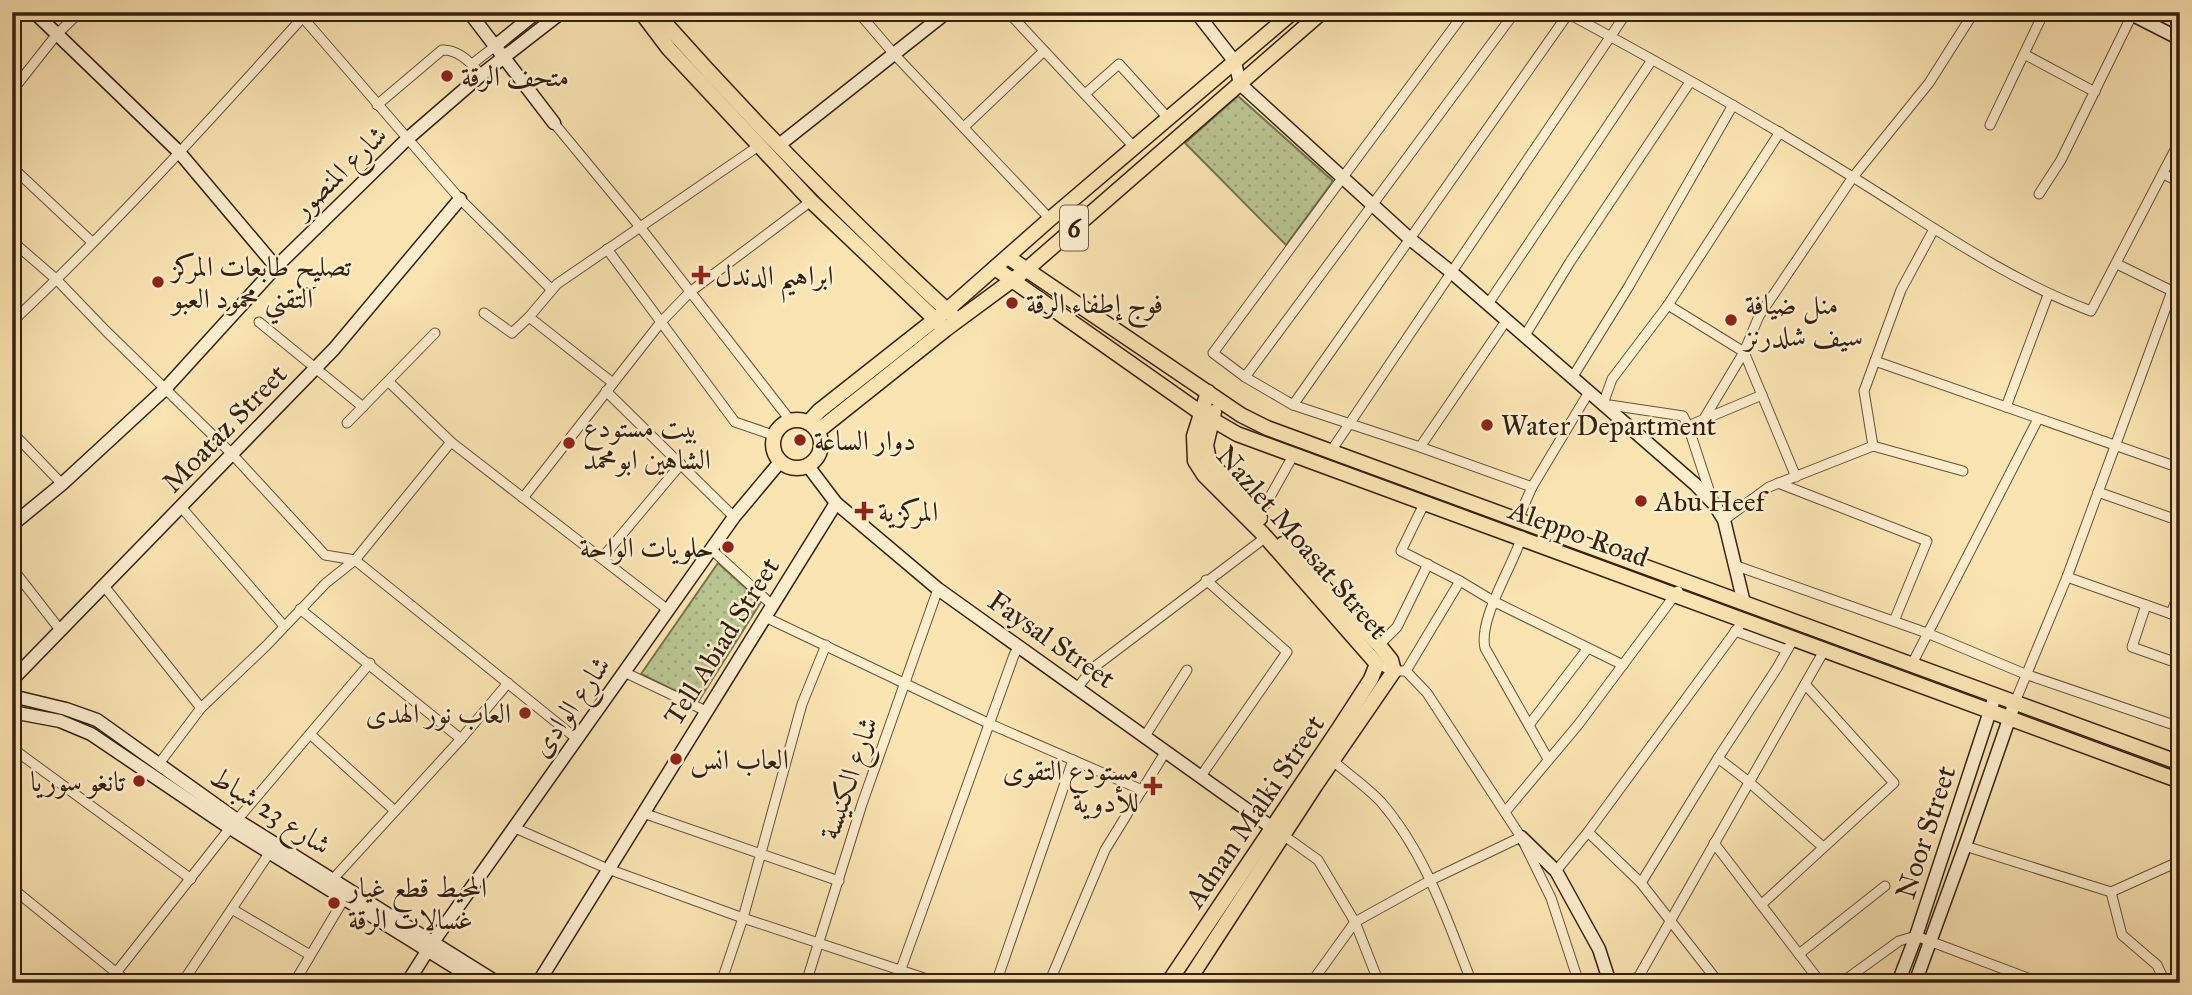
<svg xmlns="http://www.w3.org/2000/svg" width="2192" height="995" font-family="'IM FELL Great Primer',Amiri,serif">
  <defs>
    <pattern id="grass-dots" width="8" height="8" patternUnits="userSpaceOnUse" patternTransform="scale(1.75)"><rect width="8" height="8" fill="#b9c590"/><path d="M2 2h.1M6 6h.1" fill="none" stroke="#a0a97b" stroke-width="1.8" stroke-linecap="round"/></pattern>
  </defs>
  <rect width="100%" height="100%" fill="#fae4b2"/>
  <filter id="stains"><feTurbulence type="fractalNoise" baseFrequency=".00286" numOctaves="4"/><feColorMatrix values="0 0 0 0 .2 0 0 0 0 .09 0 0 0 0 .02 0 0 0 .5 -.17"/></filter>
  <radialGradient id="worn" r=".72"><stop offset=".6" stop-color="#630" stop-opacity="0"/><stop offset="1" stop-color="#630" stop-opacity=".3"/></radialGradient>
  <g fill="url(#grass-dots)" stroke="#767350" stroke-width="2">
    <polygon points="1238,96 1333,181 1286,245 1185,143"/>
    <polygon points="718,563 761,602 698,702 641,674"/>
  </g>
  <g fill="none" stroke-linecap="round" stroke-linejoin="round">
    <defs>
      <g id="street">
        <polyline points="298,12 460,199 552,290"/>
        <polyline points="858,12 894,54 1050,219"/>
        <polyline points="1008,12 1134,147"/>
        <polyline points="1465,12 1213,353 1245,377 1293,405 1420,447 1532,487"/>
        <path d="M1565,12C1662,64 1758,118 1851,176C1929,224 2005,279 2091,311L2180,140"/>
        <polyline points="2024,54 2095,92"/>
        <polyline points="472,64 494,47"/>
        <polyline points="12,91 57,34 80,12"/>
        <polyline points="1085,94 1119,64 1168,118"/>
        <path d="M377,105L442,50C458,49 471,62 481,75"/>
        <polyline points="554,123 640,227 790,420"/>
        <polyline points="1990,125 2044,12"/>
        <polyline points="964,127 1044,51"/>
        <polyline points="12,167 92,242"/>
        <polyline points="2163,174 2180,182"/>
        <polyline points="2039,194 2061,160 2132,15"/>
        <polyline points="12,241 57,280 106,331 232,454 325,555 355,560 577,739"/>
        <polyline points="607,249 735,422 773,435"/>
        <polyline points="2117,264 2172,291"/>
        <polyline points="1488,304 1652,60"/>
        <polyline points="1668,305 1744,352 1705,417"/>
        <polyline points="484,313 512,333 529,317 613,383"/>
        <polyline points="529,317 557,284 760,145"/>
        <path d="M12,322C114,226 209,121 303,17"/>
        <polyline points="259,322 363,407"/>
        <polyline points="1524,337 1570,262 1690,82"/>
        <polyline points="1875,361 2180,468"/>
        <polyline points="1245,377 1515,12"/>
        <polyline points="1572,378 1629,286 1733,105"/>
        <polyline points="389,382 451,442 668,610"/>
        <polyline points="606,391 734,517"/>
        <polyline points="1293,405 1568,14"/>
        <polyline points="2006,407 2048,295"/>
        <polyline points="347,423 435,333"/>
        <polyline points="1688,426 1762,395"/>
        <polyline points="12,432 62,484"/>
        <polyline points="1873,446 1963,471"/>
        <polyline points="1420,447 1506,321"/>
        <polyline points="1331,451 1627,12"/>
        <polyline points="1796,477 1744,352 1759,316 1853,177 1929,83 1974,12"/>
        <polyline points="1778,483 1927,541 1894,621"/>
        <polyline points="2098,492 2180,521"/>
        <polyline points="523,498 661,322 690,292 811,201"/>
        <polyline points="1712,499 1688,426 1683,416 1603,404 1612,379 1668,305 1780,132"/>
        <polyline points="1425,502 1401,551 1460,581 1495,602 1623,665"/>
        <polyline points="181,507 284,626"/>
        <polyline points="1256,514 1266,504 1294,454"/>
        <polyline points="1724,520 1769,487 1873,446 1864,391 1901,290 1934,229"/>
        <polyline points="1519,523 1518,519 1532,487 1589,392"/>
        <path d="M1522,536C1513,566 1478,619 1485,648L1548,759"/>
        <polyline points="711,549 772,605"/>
        <polyline points="602,558 681,464"/>
        <polyline points="1734,565 1927,633 2025,674 2180,727"/>
        <polyline points="12,568 61,631"/>
        <polyline points="2067,577 2180,617"/>
        <polyline points="104,586 201,708"/>
        <polyline points="2146,605 2132,647 2180,664"/>
        <polyline points="300,609 461,739"/>
        <polyline points="2171,614 2180,589"/>
        <polyline points="765,617 990,724 1142,790"/>
        <polyline points="1735,631 1787,650"/>
        <polyline points="1379,645 1397,627 1428,564"/>
        <polyline points="1377,664 1394,671 1406,671 1427,693 1521,837 1551,898 1579,983"/>
        <polyline points="1912,664 2038,419"/>
        <polyline points="1406,671 1460,581"/>
        <polyline points="624,672 706,711"/>
        <polyline points="1078,687 1093,668 1266,537"/>
        <polyline points="2015,702 2067,577 2172,291 2180,296"/>
        <polyline points="1529,725 1588,648"/>
        <polyline points="310,734 395,811"/>
        <polyline points="1145,736 1187,670"/>
        <polyline points="12,748 191,879"/>
        <polyline points="1718,758 1749,782 1823,847"/>
        <path d="M1332,760C1348,774 1367,787 1381,802C1426,854 1447,920 1472,983"/>
        <polyline points="158,765 201,708 267,645 326,583 355,560 451,442"/>
        <polyline points="1201,776 1287,652 1206,580"/>
        <polyline points="1505,812 1578,725 1678,591"/>
        <polyline points="643,813 839,881"/>
        <polyline points="237,820 370,663"/>
        <polyline points="515,828 608,869 743,918 939,983"/>
        <polyline points="1588,832 1641,883 1719,983"/>
        <polyline points="1283,835 1318,860 1355,922 1379,983"/>
        <polyline points="1714,843 1821,983"/>
        <polyline points="1965,846 2111,892 2180,861"/>
        <polyline points="1556,871 1588,832 1743,621"/>
        <polyline points="333,879 461,739 508,683"/>
        <polyline points="1641,883 1718,758 1777,668 1794,638"/>
        <polyline points="12,888 129,983"/>
        <polyline points="2111,892 2122,935 2157,965 2165,982"/>
        <polyline points="1762,904 1894,783 1805,684"/>
        <polyline points="232,909 310,955"/>
        <polyline points="1799,954 1885,886"/>
        <polyline points="540,978 554,983"/>
        <polyline points="108,983 230,828"/>
        <polyline points="182,983 270,852"/>
        <polyline points="294,983 344,899"/>
        <polyline points="721,983 743,918 802,704 826,645"/>
        <polyline points="806,983 862,804 938,589"/>
        <polyline points="896,983 1014,655 1019,646"/>
        <polyline points="996,983 1073,760"/>
        <polyline points="1049,983 1105,850 1166,751"/>
        <polyline points="1311,983 1355,922 1431,880 1521,837"/>
        <polyline points="1626,983 1639,976 1825,649"/>
        <polyline points="1841,983 1899,941 1916,936 2041,983"/>
        <polyline points="2162,983 2180,975"/>
      </g>
      <g id="secondary">
        <polyline points="34,12 179,152 276,267"/>
        <polyline points="469,12 554,123"/>
        <polyline points="1196,12 1235,62 1240,84 1410,239 1450,271 1696,485 1714,504 1724,520 1744,603"/>
        <polyline points="2127,12 2180,39"/>
        <polyline points="494,47 537,12"/>
        <polyline points="779,145 947,12"/>
        <polyline points="808,466 836,503 938,589 1278,832"/>
        <polyline points="12,525 62,484 165,389 276,267 406,140 481,75 562,12"/>
        <polyline points="12,680 334,349 460,199"/>
        <polyline points="12,696 66,709 97,720 237,820 498,983"/>
        <polyline points="12,712 60,721 91,734 230,828 480,983"/>
        <polyline points="1521,837 1556,871 1599,949 1610,983"/>
        <polyline points="407,983 433,942 734,517 780,462"/>
        <polyline points="538,983 836,503"/>
        <polyline points="1898,983 1916,936 1993,702"/>
        <polyline points="1915,983 1965,846 2015,702"/>
      </g>
      <g id="primary">
        <polyline points="641,12 669,49 811,201 940,324"/>
        <path d="M655,12C749,118 848,219 952,315"/>
        <polyline points="1008,257 1241,415 1267,428 2180,763"/>
        <polyline points="995,268 1201,413 1237,434 2180,781"/>
        <polyline points="1214,412 1206,445 1209,460 1260,518"/>
        <circle cx="797" cy="444" r="24"/>
        <polyline points="809,422 819,411 947,310 1050,219 1293,12"/>
        <polyline points="818,431 946,329 1026,270 1322,12"/>
        <polyline points="1168,983 1338,730 1371,679 1377,664 1263,534 1204,475 1195,461 1194,436 1208,392"/>
        <polyline points="1187,983 1315,786 1394,671 1391,660 1379,645 1283,544"/>
      </g>
    </defs>
    <use href="#street" stroke="#665238" stroke-width="11"/>
    <use href="#secondary" stroke="#342110" stroke-width="15"/>
    <use href="#primary" stroke="#342110" stroke-width="17"/>
    <use href="#street" stroke="#fcedcd" stroke-width="9"/>
    <use href="#secondary" stroke="#fcedcd" stroke-width="12"/>
    <use href="#primary" stroke="#fae4b2" stroke-width="14"/>
  </g>
  <g fill="#8f2418" stroke="#fcedcd" stroke-width="2.5">
    <circle cx="447" cy="76" r="7"/>
    <path d="M697.5 264.5h7v7h7v7h-7v7h-7v-7h-7v-7h7z"/>
    <circle cx="158" cy="282" r="7"/>
    <circle cx="1012" cy="303" r="7"/>
    <circle cx="1731" cy="320" r="7"/>
    <circle cx="1487" cy="425" r="7"/>
    <circle cx="800" cy="440" r="7"/>
    <circle cx="569" cy="443" r="7"/>
    <circle cx="1641" cy="501" r="7"/>
    <path d="M860.5 500.5h7v7h7v7h-7v7h-7v-7h-7v-7h7z"/>
    <circle cx="728" cy="547" r="7"/>
    <circle cx="525" cy="713" r="7"/>
    <circle cx="676" cy="759" r="7"/>
    <circle cx="139" cy="781" r="7"/>
    <path d="M1149.5 775.5h7v7h7v7h-7v7h-7v-7h-7v-7h7z"/>
    <circle cx="334" cy="903" r="7"/>
  </g>
  <g text-anchor="middle" stroke-width="5" stroke-linejoin="round" paint-order="stroke">
    <rect fill="#fcedcd" stroke="#705e49" stroke-width="2" x="1060" y="205.5" width="28" height="45" rx="5"/>
    <g font-size="26" font-weight="bold" fill="#342110">
      <text x="1074" y="237">6</text>
    </g>
    <g font-size="28" fill="#342110" stroke="#fcedcd" text-anchor="start">
      <text x="461" y="86">متحف الرقة</text>
      <text x="172" y="276">تصليح طابعات المركز<tspan x="172" dy="32">التقني محمود العبو</tspan></text>
      <text x="715" y="285">ابراهيم الدندل</text>
      <text x="1026" y="313">فوج إطفاء الرقة</text>
      <text x="1745" y="314">منل ضيافة<tspan x="1745" dy="32">سيف شلدرنز</tspan></text>
      <text x="1501" y="435">Water Department</text>
      <text x="583" y="437">بيت مستودع<tspan x="583" dy="32">الشاهين ابومحمد</tspan></text>
      <text x="814" y="450">دوار الساعة</text>
      <text x="1655" y="511">Abu Heef</text>
      <text x="878" y="521">المركزية</text>
      <text x="714" y="557" text-anchor="end">حلويات الواحة</text>
      <text x="511" y="723" text-anchor="end">العاب نور الهدى</text>
      <text x="690" y="769">العاب انس</text>
      <text x="1139" y="780" text-anchor="end">مستودع التقوى<tspan x="1139" dy="32">للأدوية</tspan></text>
      <text x="125" y="791" text-anchor="end">تانغو سوريا</text>
      <text x="348" y="897">المحيط قطع غيار<tspan x="348" dy="32">غسالات الرقة</tspan></text>
    </g>
    <g font-size="28" fill="#342110" stroke="#fcedcd">
      <text transform="translate(339 171) rotate(-44)" y="10">شارع المنصور</text>
      <text transform="translate(224 428) rotate(-46)" y="10">Moataz Street</text>
      <text transform="translate(1579 533) rotate(20)" y="10">Aleppo Road</text>
      <text transform="translate(1303 542) rotate(49)" y="10">Nazlet Moasat Street</text>
      <text transform="translate(1052 639) rotate(35)" y="10">Faysal Street</text>
      <text transform="translate(721 641) rotate(-58)" y="10">Tell Abiad Street</text>
      <text transform="translate(570 706) rotate(-55)" y="10">شارع الوادى</text>
      <text transform="translate(848 778) rotate(-71)" y="10">شارع الكنيسة</text>
      <text transform="translate(271 810) rotate(33)" y="10">شارع 23 شباط</text>
      <text transform="translate(1254 811) rotate(-56)" y="10">Adnan Malki Street</text>
      <text transform="translate(1925 832) rotate(-72)" y="10">Noor Street</text>
    </g>
  </g>
  <rect width="2192" height="995" fill="none" stroke="#fae4b2" stroke-width="42"/>
  <rect x="14" y="14" width="2164" height="967" fill="none" stroke="#342110" stroke-width="3.5"/>
  <rect x="21" y="21" width="2150" height="953" fill="none" stroke="#342110" stroke-width="2"/>
  <rect width="100%" height="100%" filter="url(#stains)"/>
  <rect width="100%" height="100%" fill="url(#worn)"/>
</svg>
